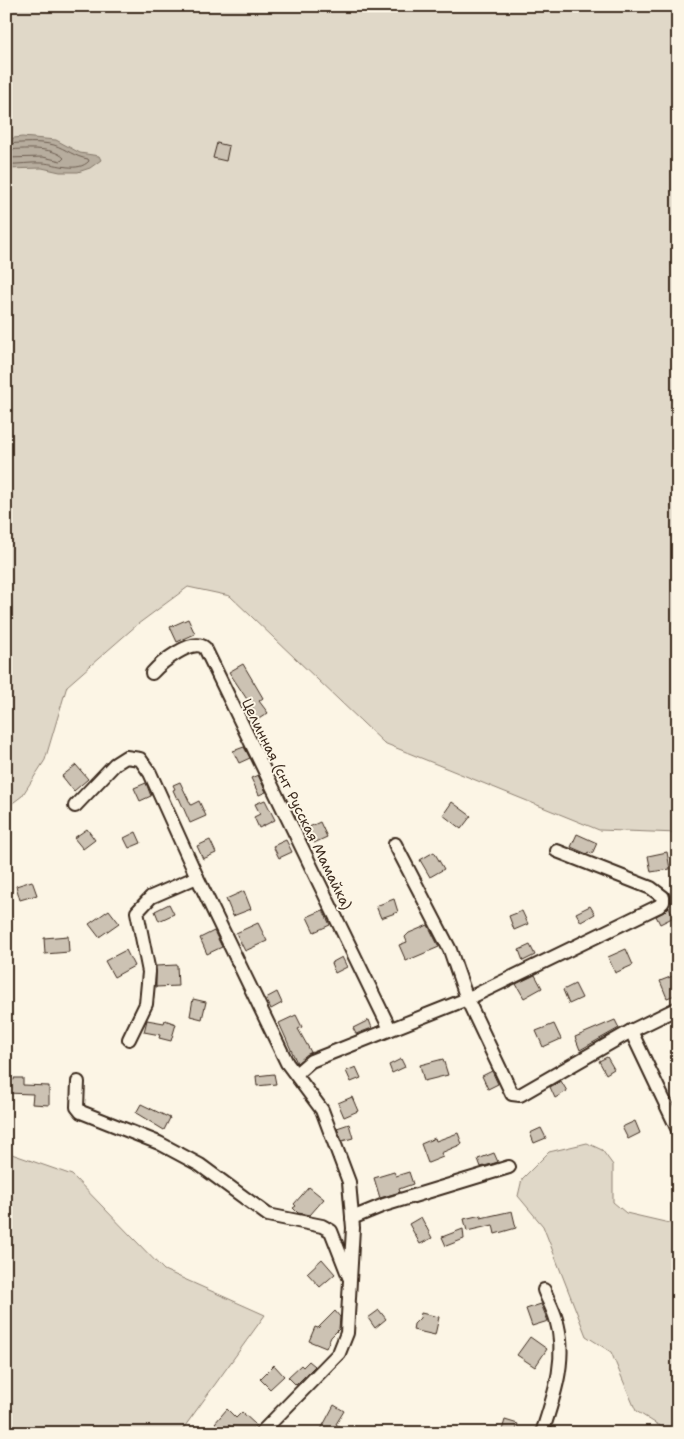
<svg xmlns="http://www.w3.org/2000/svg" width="684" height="1439" font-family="'Shantell Sans',sans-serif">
  <rect width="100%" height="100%" fill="#fcf5e5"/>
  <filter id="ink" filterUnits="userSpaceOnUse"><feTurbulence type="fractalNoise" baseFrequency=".02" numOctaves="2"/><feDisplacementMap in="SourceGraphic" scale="10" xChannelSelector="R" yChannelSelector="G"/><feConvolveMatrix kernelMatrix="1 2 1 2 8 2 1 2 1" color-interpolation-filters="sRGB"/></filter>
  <g filter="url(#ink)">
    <g fill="#e0d8c8" stroke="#8e8173">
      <polygon points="6,6 678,6 678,833 599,830 384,743 230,596 188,587 138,624 67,686 45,760 22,796 6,808"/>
      <polygon points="587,1143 602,1150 613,1165 613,1202 626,1213 678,1225 678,1433 671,1433 636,1411 611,1352 586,1336 543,1226 518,1196 522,1179 549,1152"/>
      <polygon points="6,1152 72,1175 164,1270 265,1315 180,1433 6,1433"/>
    </g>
    <polygon fill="#b7ad9e" stroke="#85796b" points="22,137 56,140 80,153 99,156 101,160 90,168 78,172 60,172 42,168 6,169 6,139"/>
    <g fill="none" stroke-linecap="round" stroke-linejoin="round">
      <g stroke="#6d5e51" stroke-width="1">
        <path d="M6,144C22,143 39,141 54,145C66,149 75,157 88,159L89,161C78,173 57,164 43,163C31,162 18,165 6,164"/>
        <path d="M6,150C23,149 52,146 64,158L61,161L43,157L6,158"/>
      </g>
    </g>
    <g fill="#ccc2b3" stroke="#3b2a1e">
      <polygon points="217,143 229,146 226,161 213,158"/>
      <polygon points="188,619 195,634 177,642 170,627"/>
      <polygon points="243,664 263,698 259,701 268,713 254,722 248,714 254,710 229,672"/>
      <polygon points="244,747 250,758 239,763 233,751"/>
      <polygon points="76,765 88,779 74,791 62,776"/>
      <polygon points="258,775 266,792 259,795 251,778"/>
      <polygon points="180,782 191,805 199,801 206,816 190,823 179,798 177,799 173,790 175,789 173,785"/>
      <polygon points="146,783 151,796 140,801 134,788"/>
      <polygon points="265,800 275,820 259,828 254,817 260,814 255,804"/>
      <polygon points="452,802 471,816 461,829 443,815"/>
      <polygon points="320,822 327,837 314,843 307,828"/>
      <polygon points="87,829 95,840 83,849 74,838"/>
      <polygon points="136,832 141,843 129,848 124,838"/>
      <polygon points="577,834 597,843 592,854 588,852 587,854 571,847"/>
      <polygon points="210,840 216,853 203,859 197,846"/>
      <polygon points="286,840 292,852 279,858 273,846"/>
      <polygon points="434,852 444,869 430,877 420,860"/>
      <polygon points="667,852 670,869 651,872 648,856"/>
      <polygon points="32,881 37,895 20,900 16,886"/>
      <polygon points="244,891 251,909 233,916 226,899"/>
      <polygon points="394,899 398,912 381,918 376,906"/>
      <polygon points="169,904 174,914 159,921 155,911"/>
      <polygon points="590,906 595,914 581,922 576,913"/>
      <polygon points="669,907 674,917 660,924 656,916 664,912"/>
      <polygon points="109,910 119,923 99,937 89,924"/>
      <polygon points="323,910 330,925 314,932 307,917"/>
      <polygon points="522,911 528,924 514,930 509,916"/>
      <polygon points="258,923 267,941 245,951 236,933"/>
      <polygon points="428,925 439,947 406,961 399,945 407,942 405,937 409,933"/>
      <polygon points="214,931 222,947 207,954 200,938"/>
      <polygon points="68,936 69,952 45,954 44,938"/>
      <polygon points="530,945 535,955 523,961 519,950"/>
      <polygon points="626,949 633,965 615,973 608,957"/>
      <polygon points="126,950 134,966 114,977 105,961"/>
      <polygon points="342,957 347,967 335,973 331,963"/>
      <polygon points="177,965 178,986 156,987 156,966"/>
      <polygon points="678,974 678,994 667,998 660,981"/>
      <polygon points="535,975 542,988 524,998 516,984"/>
      <polygon points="575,984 582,998 569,1004 563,990"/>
      <polygon points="277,992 282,1003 271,1009 266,998"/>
      <polygon points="193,999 206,1002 202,1019 190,1016"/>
      <polygon points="296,1015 302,1027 298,1029 311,1052 297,1063 279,1023"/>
      <polygon points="147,1020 164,1023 165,1020 176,1024 171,1041 159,1038 160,1035 144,1032"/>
      <polygon points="369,1020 372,1028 356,1034 353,1028"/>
      <polygon points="615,1020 619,1028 580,1050 575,1037"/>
      <polygon points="554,1024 561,1039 543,1047 536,1031"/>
      <polygon points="607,1057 614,1069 606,1074 599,1061"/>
      <polygon points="401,1059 405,1067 392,1073 389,1065"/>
      <polygon points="443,1059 448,1075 424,1081 420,1065"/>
      <polygon points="356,1067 361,1078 351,1082 346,1071"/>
      <polygon points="492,1071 498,1084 488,1089 482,1076"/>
      <polygon points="274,1074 276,1084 257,1086 256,1076"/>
      <polygon points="14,1078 23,1078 23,1085 49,1086 49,1105 32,1104 33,1094 6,1093 6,1079 14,1080"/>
      <polygon points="561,1081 567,1091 555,1098 550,1087"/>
      <polygon points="352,1097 358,1111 344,1117 338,1103"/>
      <polygon points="141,1104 170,1118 164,1130 136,1113"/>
      <polygon points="635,1121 640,1133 628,1139 622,1127"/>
      <polygon points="349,1124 353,1138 342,1141 337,1128"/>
      <polygon points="541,1128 546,1138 534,1143 530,1133"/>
      <polygon points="458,1133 462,1144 441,1153 443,1157 428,1163 421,1144 435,1138 436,1141"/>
      <polygon points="494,1153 498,1162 481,1167 478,1159"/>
      <polygon points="394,1172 396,1176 409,1172 413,1184 399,1189 400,1192 380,1198 374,1178"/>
      <polygon points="309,1187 324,1199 310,1215 298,1213 293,1208 296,1206 294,1204"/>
      <polygon points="512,1211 516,1228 495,1234 493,1225 467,1231 464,1219 481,1215 481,1218"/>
      <polygon points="421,1217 432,1238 420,1244 409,1224"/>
      <polygon points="463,1229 464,1239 446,1246 442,1237"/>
      <polygon points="322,1259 335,1274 320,1287 307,1273"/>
      <polygon points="541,1304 548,1321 532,1326 526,1309"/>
      <polygon points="379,1310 386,1319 375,1328 368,1318"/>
      <polygon points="335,1311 340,1317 339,1329 331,1337 326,1348 309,1341 315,1327 318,1328"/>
      <polygon points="421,1313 439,1317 435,1335 413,1330 414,1324 420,1318"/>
      <polygon points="530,1337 547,1349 535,1367 517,1355"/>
      <polygon points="309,1361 315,1366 296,1385 288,1377 301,1365 303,1367"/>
      <polygon points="274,1365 284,1376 270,1389 260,1379"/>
      <polygon points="334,1405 344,1411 336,1424 340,1427 336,1433 319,1433"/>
      <polygon points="227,1409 236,1418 242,1412 256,1425 248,1433 237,1433 229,1425 223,1431 215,1423"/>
      <polygon points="505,1420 518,1424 515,1433 502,1430"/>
    </g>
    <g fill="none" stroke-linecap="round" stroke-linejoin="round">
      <defs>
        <g id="minor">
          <path d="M152,673C161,663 192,637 205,648L390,1029"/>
          <polyline points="75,806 115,764 126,757 140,759 150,773 197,877 287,1063 322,1110 349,1182 353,1228 347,1333 339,1353 261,1433"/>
          <polyline points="395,844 450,950 467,999 659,906 663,902 663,897 651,888 557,851"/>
          <polyline points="678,1008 631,1031 678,1130"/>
          <polyline points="129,1039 146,1004 149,972 137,912 151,897 197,877"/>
          <polyline points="296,1074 311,1061 467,999 512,1094 520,1095 631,1031"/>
          <polyline points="78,1082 77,1107 81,1112 159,1143 200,1165 268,1215 322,1226 331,1231 349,1277"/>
          <polyline points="352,1218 384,1205 509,1167"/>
          <path d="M542,1433C554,1396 568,1358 556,1319C553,1309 548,1300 544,1290"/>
        </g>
      </defs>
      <use href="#minor" stroke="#3b2a1e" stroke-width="16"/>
      <use href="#minor" stroke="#fcf5e5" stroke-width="12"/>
    </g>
  </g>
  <g text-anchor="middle" stroke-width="4" stroke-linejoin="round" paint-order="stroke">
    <g font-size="14" fill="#3b2a1e" stroke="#fcf5e5">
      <text transform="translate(297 804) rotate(64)" y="5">Целинная (снт Русская Мамайка)</text>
    </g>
  </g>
  <rect width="684" height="1439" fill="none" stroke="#fcf5e5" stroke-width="25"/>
  <rect x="12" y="12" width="659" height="1414" fill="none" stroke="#3b2a1e" stroke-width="2" filter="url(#ink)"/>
</svg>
